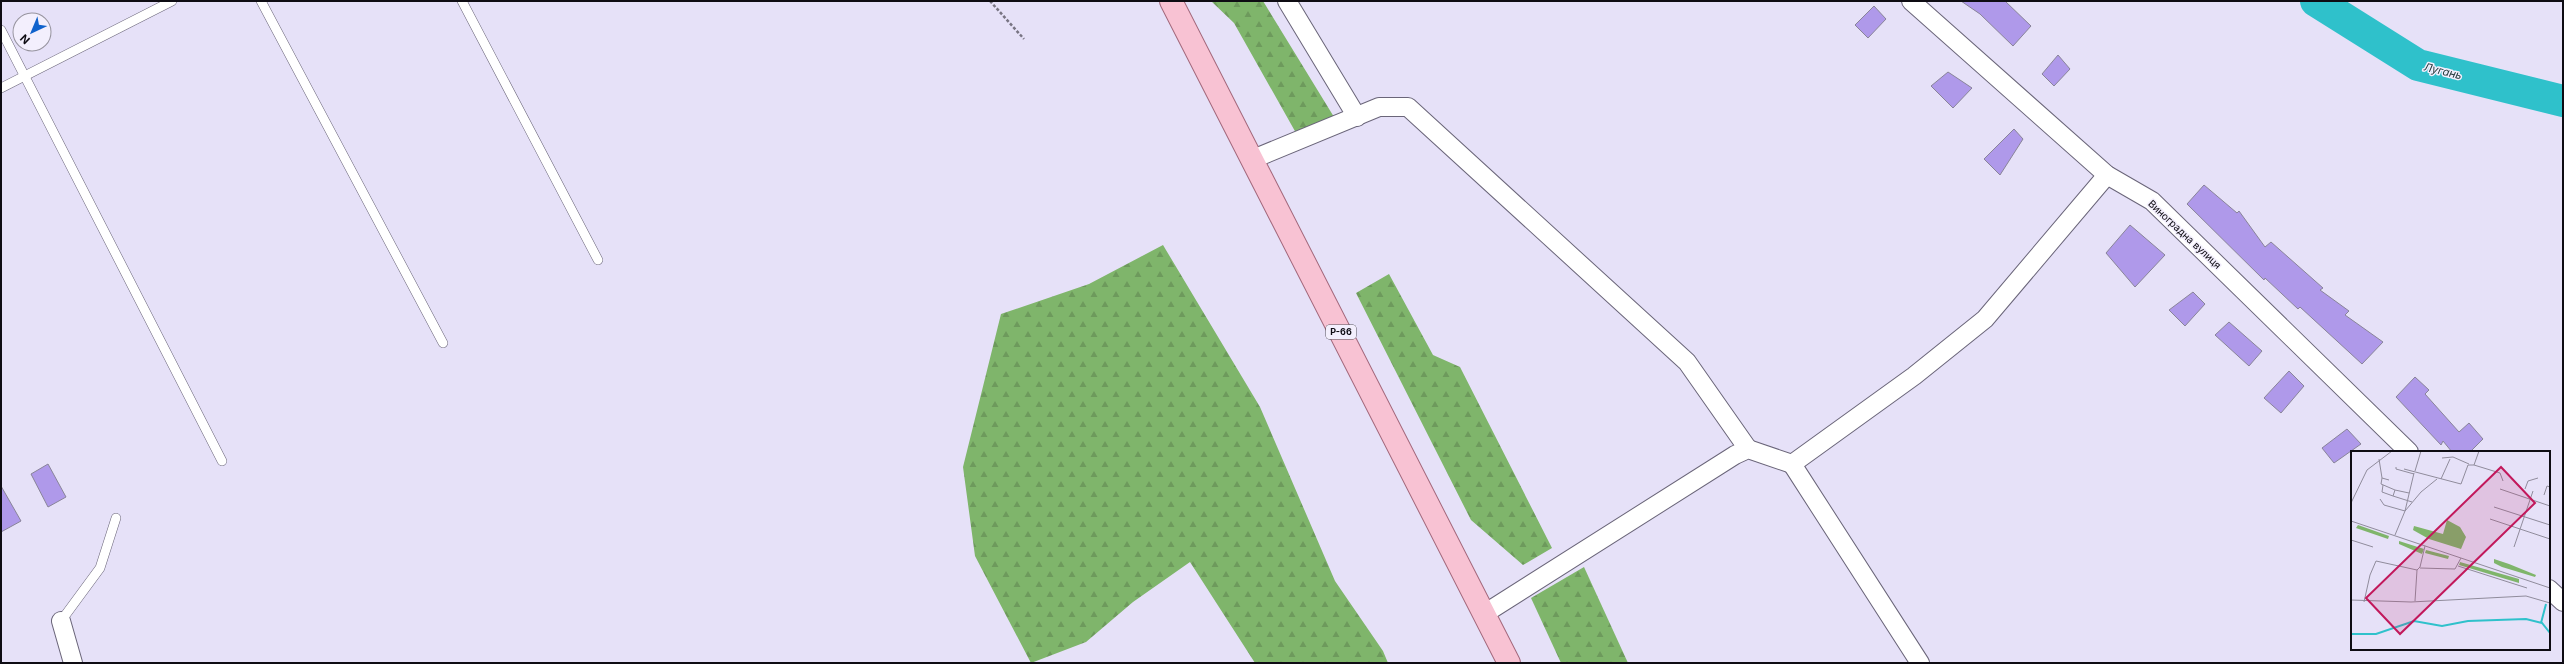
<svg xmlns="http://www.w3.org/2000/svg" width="2564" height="664" font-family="Inter,sans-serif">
  <defs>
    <pattern id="forest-firs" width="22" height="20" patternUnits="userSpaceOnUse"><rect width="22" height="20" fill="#7fb56b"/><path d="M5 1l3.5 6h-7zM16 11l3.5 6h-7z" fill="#6d9a5c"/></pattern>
  </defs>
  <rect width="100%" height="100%" fill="#e6e1f8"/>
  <g fill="url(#forest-firs)">
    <polygon points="1211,1 1263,1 1334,117 1296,133 1234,23"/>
    <polygon points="1163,245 1260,407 1335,581 1383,651 1388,663 1255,663 1190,562 1133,602 1086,642 1031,663 975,556 963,467 1001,314 1089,284"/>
    <polygon points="1389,274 1433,355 1460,367 1552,548 1523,565 1471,520 1356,293"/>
    <polygon points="1584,567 1628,663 1561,663 1531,598"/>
  </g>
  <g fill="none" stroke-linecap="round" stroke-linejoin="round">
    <polyline stroke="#2fc1cb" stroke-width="32" points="2316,1 2418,65 2563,101"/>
  </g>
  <g fill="#af99ea" stroke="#898499">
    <polygon points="1961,1 2005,1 2031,26 2013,46 1980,14"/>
    <polygon points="1874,6 1886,19 1868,38 1855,25"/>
    <polygon points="2058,55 2070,69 2054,86 2042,74"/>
    <polygon points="1948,72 1972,88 1953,108 1931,86"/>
    <polygon points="2014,129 2023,139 2000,175 1984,159"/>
    <polygon points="2204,185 2237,213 2239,211 2265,247 2271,242 2323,288 2320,290 2349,311 2345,315 2383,342 2362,364 2300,307 2298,309 2265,278 2264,280 2187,204"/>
    <polygon points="2130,225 2165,255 2135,287 2106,253"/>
    <polygon points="2193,292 2205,304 2185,326 2169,310"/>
    <polygon points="2229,322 2262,351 2249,366 2215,335"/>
    <polygon points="2289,371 2304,386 2281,413 2264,398"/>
    <polygon points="2415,377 2429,390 2425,394 2459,432 2469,423 2483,439 2470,452 2452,452 2443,441 2441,445 2396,397"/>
    <polygon points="2347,429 2361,444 2334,463 2322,448"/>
    <polygon points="48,464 66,497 48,507 31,474"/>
    <polygon points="1,486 21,521 1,532"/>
  </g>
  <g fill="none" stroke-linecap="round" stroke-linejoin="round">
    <defs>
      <g id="lane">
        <polyline points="261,1 443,343"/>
        <polyline points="462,1 598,260"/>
        <polyline points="1,30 222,461"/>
        <polyline points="1,88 172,1"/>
        <polyline points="61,621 100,568 116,518"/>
      </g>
      <g id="street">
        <polyline points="1287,1 1357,117"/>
        <polyline points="1911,1 2107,175 2152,201 2409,452"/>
        <polyline points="1253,159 1379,107 1408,107 1687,362 1748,449"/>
        <polyline points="1792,464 1920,663"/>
        <polyline points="2549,589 2563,602"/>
        <polyline points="1484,614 1735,455 1748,449 1792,464 1914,376 1985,319 2107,175"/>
        <polyline points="61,621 73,663"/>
      </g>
      <polyline id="primary" points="1171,1 1509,663"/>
    </defs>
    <use href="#lane" stroke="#6a6579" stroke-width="10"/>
    <use href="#street" stroke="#6a6579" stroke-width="20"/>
    <use href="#primary" stroke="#a3687c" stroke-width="24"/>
    <polyline stroke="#787483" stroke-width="2.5" stroke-dasharray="3 2" stroke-linecap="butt" points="990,1 1024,39"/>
    <use href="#lane" stroke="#fff" stroke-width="9"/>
    <use href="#street" stroke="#fff" stroke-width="18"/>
    <use href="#primary" stroke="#f8c2d3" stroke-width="22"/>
  </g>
  <g text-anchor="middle" stroke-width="3" stroke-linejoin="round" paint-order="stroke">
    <rect fill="#f3effd" stroke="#535059" stroke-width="1" x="1326" y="325" width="30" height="14" rx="3"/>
    <g font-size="9" font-weight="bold" fill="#0e0c13">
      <text x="1341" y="335">Р-66</text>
    </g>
    <g font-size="10" fill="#0e0c13" stroke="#f3effd">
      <text transform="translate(2185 234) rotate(43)" y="4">Виноградна вулиця</text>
    </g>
    <g font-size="11" font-style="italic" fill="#203739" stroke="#f3effd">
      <text transform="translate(2443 71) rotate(14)" y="4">Лугань</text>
    </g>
  </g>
  <g transform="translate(2351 451)">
    <rect width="199" height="199" fill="#e6e1f8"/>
    <path d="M96,69L109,76L115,86L110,98L78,88L62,79L63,75L92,83ZM7,74L38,85L37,88L5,77ZM48,90L73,98L71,103L48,93ZM75,99L98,105L97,108L74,102ZM143,108L158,113L185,124L184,126L151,116L143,112ZM109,111L168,128V132L108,114Z" fill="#7fb56b"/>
    <path fill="none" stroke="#2fc1cb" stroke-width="2" d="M190,172L195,153M0,183H25L63,170L91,175L117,170L175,168L191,172L199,182"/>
    <path fill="none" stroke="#908c9c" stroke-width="1" d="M91,7L102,6L118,13M28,8L31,27L38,29M123,14L128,0M45,16V18L63,23M53,18L110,33L117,14H123L149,22L152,30M64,20L70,0M31,27L30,33L44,39M90,28L99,8M32,34L31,41L42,45M149,38L199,55M174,38L177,30L187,27M58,42L44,39L42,45L61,51M193,44L196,35L199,36M29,48L33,54L54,60L70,41L86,28M0,52L16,19L41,0M143,56L199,74M139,68L199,88M0,70L199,137M44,84L54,60L63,22M0,89L22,96M163,96L182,40M107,115L176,137M69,117L104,118L110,107M0,149L60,151L175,145L199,152M64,150L66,119L69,116L74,95M13,151L19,124L25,110L66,119"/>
    <path fill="#c2185b" fill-opacity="0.15" stroke="#c2185b" stroke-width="2" d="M150,16L184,52L49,183L15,147Z"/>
    <rect width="199" height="199" fill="none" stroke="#0e0c13" stroke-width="2"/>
  </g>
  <rect width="2564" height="664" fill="none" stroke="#0e0c13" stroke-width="4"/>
  <g transform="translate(32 32) rotate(224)"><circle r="19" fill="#f3effd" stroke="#97949f"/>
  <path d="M0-3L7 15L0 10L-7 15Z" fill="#1062cc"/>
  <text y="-6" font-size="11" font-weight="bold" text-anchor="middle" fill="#0e0c13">N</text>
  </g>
</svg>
